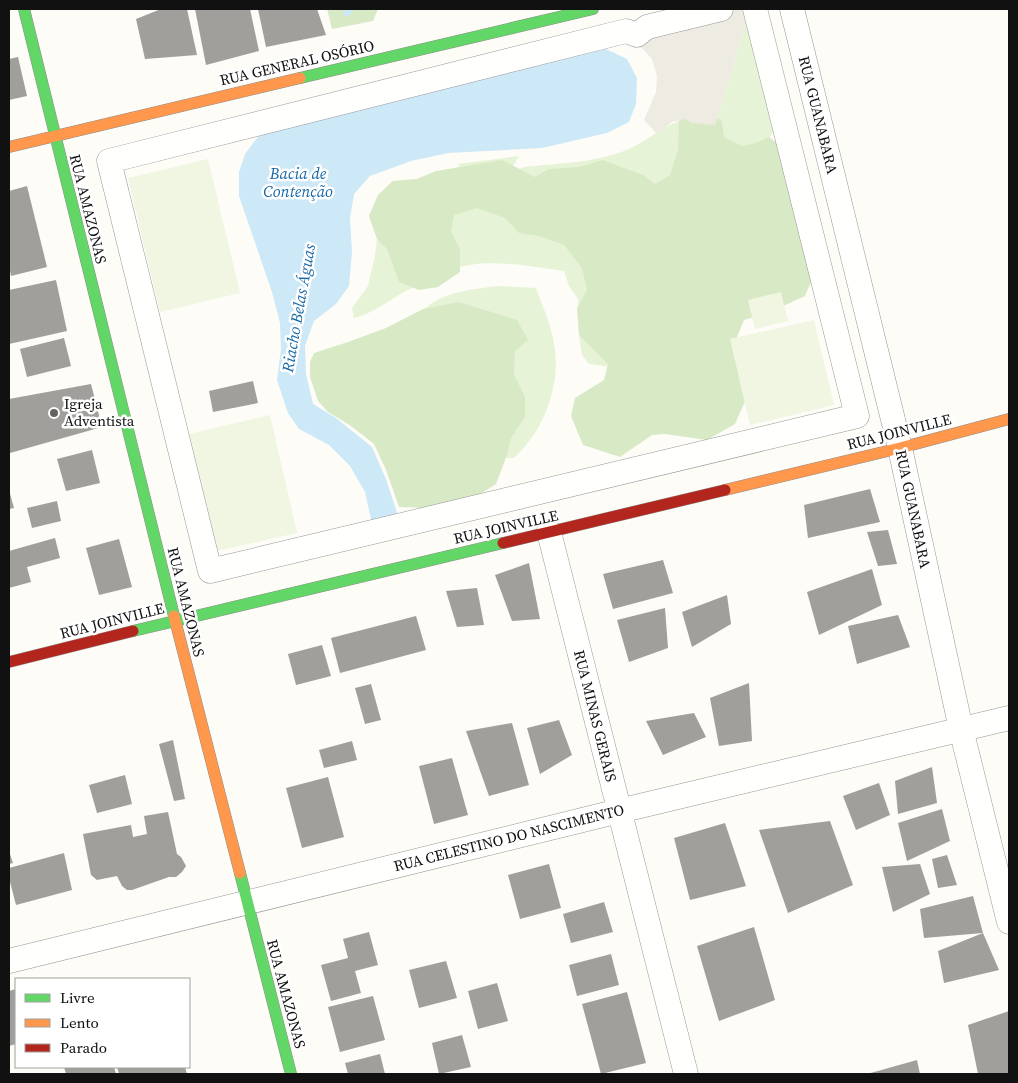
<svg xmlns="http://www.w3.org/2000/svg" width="1018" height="1083" font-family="'Source Serif 4',serif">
  <rect width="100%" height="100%" fill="#fdfcf7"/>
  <g fill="#e7f3d7">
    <polygon points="749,13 776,125 765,147 708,236 715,125"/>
    <path d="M686,119L692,123L620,368L589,364L582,355L579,335L578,299L569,286L564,271C527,266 486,257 450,270C436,275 422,283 408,290C390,299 375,313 354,318L352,308L368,286L375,256L377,239L369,216L378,195L393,181L417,179L436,171H514L524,167C559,163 598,163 631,148C650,139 665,124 686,119Z"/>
    <polygon points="519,156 512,168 465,174 458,164"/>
    <path d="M500,286L536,288C542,305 550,322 553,339C563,381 545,430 514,458H477L413,320C418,315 423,310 428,306C445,292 478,288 500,286Z"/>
  </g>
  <g fill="#d8eac5">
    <polygon points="327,9 378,9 373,21 332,29"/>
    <polygon points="685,106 706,109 722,121 724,137 742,146 756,143 769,137 783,148 811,282 805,296 768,313 744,320 735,342 749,392 735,424 707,440 665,434 652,435 620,457 583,445 571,416 575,398 604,380 608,364 579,335 577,308 587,290 582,268 564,245 539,236 519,233 505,218 477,208 454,215 451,231 460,249 460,272 438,287 419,290 399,282 387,249 377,239 369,216 378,195 393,181 417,179 436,171 502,160 535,177 549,169 579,167 603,160 643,175 655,184 670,175 678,150 679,121"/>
    <polygon points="459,302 517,320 528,340 515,351 514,375 525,397 525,417 511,438 507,455 496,484 477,496 425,508 399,507 386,470 374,444 351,426 328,412 318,401 310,377 310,362 314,353 348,342 386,328 423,309"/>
  </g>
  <g fill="#f0f6e1">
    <polygon points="208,159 240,293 160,312 128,178"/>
    <polygon points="781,292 788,321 755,329 748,300"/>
    <polygon points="814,320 834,405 750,425 730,339"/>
    <polygon points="270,415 297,533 217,551 189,434"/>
  </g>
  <polygon fill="#edebe2" points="734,9 745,9 749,13 715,125 692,123 685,119 672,122 657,134 644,120 656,92 657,76 652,59 641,47 638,40 648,30"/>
  <polygon fill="#cde8f7" points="606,49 627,59 637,78 636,104 629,122 607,133 542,148 448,153 411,161 370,176 354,194 350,218 352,252 349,286 336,304 314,321 305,346 306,374 313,404 336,418 372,447 386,479 400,522 373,528 365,492 350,466 329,445 299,429 288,413 277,380 281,349 280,323 272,292 239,196 239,172 245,154 257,138 274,124 447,82"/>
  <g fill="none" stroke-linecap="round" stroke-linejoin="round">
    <polyline stroke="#cde8f7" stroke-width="7" points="347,13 349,9"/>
  </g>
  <g fill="#a19f9c">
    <polygon points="161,9 187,9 197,55 145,59 136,19"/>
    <polygon points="195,9 250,9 259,51 206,65"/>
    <polygon points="258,9 317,9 326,35 266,47"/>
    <polygon points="18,57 27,96 9,100 9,59"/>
    <polygon points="27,186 47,267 11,276 9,265 9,191"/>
    <polygon points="56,280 67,331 9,344 9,290"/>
    <polygon points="64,338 71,366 27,377 20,349"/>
    <polygon points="253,381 258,403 213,412 209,391"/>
    <polygon points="91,384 102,427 10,453 9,443 9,399"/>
    <polygon points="92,450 100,483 66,491 57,459"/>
    <polygon points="870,489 880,522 808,538 804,505"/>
    <polygon points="9,490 14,508 9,509"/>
    <polygon points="57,501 61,521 32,528 27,508"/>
    <polygon points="888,530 897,564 878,566 867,532"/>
    <polygon points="55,538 60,558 27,567 31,582 9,588 9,551"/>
    <polygon points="119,539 132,587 99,595 86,548"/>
    <polygon points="663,560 673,593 613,609 603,574"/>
    <polygon points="529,563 540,619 512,621 495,575"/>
    <polygon points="872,569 882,605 819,635 807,592"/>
    <polygon points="477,588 484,625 457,627 446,591"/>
    <polygon points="727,595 731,624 692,647 682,612"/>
    <polygon points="665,608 668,648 629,662 617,620"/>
    <polygon points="898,615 910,647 857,664 848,626"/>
    <polygon points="416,616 426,650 340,673 331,638"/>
    <polygon points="322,645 331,676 296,685 288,654"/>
    <polygon points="749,683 752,741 719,746 710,698"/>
    <polygon points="371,684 381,720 365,724 355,688"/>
    <polygon points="694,713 706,737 663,755 646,721"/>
    <polygon points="559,720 572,755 540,774 527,728"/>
    <polygon points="512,723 529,785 489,796 466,731"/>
    <polygon points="173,740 185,799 174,801 159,744"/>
    <polygon points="352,741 357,760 324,768 319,750"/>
    <polygon points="452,758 468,815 434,824 419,766"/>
    <polygon points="932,767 937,803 898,814 895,781"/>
    <polygon points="125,775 132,804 97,813 89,785"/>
    <polygon points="328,777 344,837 302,848 286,788"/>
    <polygon points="879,783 890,815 856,830 843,796"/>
    <polygon points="942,809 950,841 907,861 898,823"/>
    <polygon points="168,812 177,854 181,857 186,866 182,872 176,877 169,877 132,890 127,890 122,886 117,876 97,880 91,875 83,834 131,825 133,837 147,834 144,816"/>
    <polygon points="830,821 853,885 788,913 759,830"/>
    <polygon points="725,823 746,886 690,900 674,838"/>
    <polygon points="9,851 13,863 9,864"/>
    <polygon points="64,853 72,890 16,905 9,878 9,868"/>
    <polygon points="947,855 957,885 938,888 932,859"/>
    <polygon points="549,864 561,908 520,919 508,875"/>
    <polygon points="920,864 930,894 893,912 882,867"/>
    <polygon points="973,896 983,933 999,970 944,983 938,951 983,933 924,938 920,909"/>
    <polygon points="604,902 613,932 571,943 563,914"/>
    <polygon points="754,927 775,1000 719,1021 697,946"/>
    <polygon points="369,932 378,965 355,971 361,993 331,1001 321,965 348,958 343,939"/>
    <polygon points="611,954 619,985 577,996 569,965"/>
    <polygon points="446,961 457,998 419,1008 409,970"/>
    <polygon points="497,983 508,1021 478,1029 468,991"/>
    <polygon points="16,989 16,1044 9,1046 9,991"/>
    <polygon points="627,992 646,1063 601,1074 582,1004"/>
    <polygon points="373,996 385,1040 340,1052 328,1007"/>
    <polygon points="1009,1011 1009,1074 978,1074 968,1025"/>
    <polygon points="462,1035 471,1067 439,1074 432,1043"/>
    <polygon points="380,1054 385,1074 348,1074 345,1063"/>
    <polygon points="917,1060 920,1074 867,1074"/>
    <polygon points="64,1067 114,1067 116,1074 66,1074"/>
    <polygon points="117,1067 185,1067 187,1074 119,1074"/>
  </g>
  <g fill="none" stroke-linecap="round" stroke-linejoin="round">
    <defs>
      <g id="street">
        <polyline points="721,9 647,27 637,35 626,31 109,161 210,571 857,416 755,9"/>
        <polyline points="792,9 900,448 961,729 1009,922"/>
        <polyline points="549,532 686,1074"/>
        <polyline points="9,961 619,811 1009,718"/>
      </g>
      <g id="fast">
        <polyline points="24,9 174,616"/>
        <polyline points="300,78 593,9"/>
        <polyline points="133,631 503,543"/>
        <polyline points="240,873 291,1074"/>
      </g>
      <g id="slow">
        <polyline points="9,147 300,78"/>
        <polyline points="725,490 900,448 1009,419"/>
        <polyline points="174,616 240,873"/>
      </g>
      <g id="jam">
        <polyline points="503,543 725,490"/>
        <polyline points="9,662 133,631"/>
      </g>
    </defs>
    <use href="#street" stroke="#979795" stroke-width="25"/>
    <use href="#fast" stroke="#8e8d8b" stroke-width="12"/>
    <use href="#slow" stroke="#8e8d8b" stroke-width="12"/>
    <use href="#jam" stroke="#8e8d8b" stroke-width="12"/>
    <use href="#street" stroke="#fffffe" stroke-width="24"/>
    <use href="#fast" stroke="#63d668" stroke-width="11"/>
    <use href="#slow" stroke="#ff974d" stroke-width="11"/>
    <use href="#jam" stroke="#b3261e" stroke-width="11"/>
  </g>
  <circle fill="#646362" stroke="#fff" stroke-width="2" cx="54" cy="413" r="5"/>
  <g text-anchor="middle" stroke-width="5" stroke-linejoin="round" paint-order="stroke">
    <g font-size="15" fill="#111" stroke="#fff">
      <text transform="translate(297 63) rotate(-13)" y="5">RUA GENERAL OSÓRIO</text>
      <text transform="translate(818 115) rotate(76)" y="5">RUA GUANABARA</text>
      <text transform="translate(88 209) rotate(76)" y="5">RUA AMAZONAS</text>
      <text transform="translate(899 432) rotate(-14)" y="5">RUA JOINVILLE</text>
      <text transform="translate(913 509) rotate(78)" y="5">RUA GUANABARA</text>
      <text transform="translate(506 527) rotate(-13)" y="5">RUA JOINVILLE</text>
      <text transform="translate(186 602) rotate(76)" y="5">RUA AMAZONAS</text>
      <text transform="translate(112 621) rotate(-14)" y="5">RUA JOINVILLE</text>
      <text transform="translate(595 716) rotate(76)" y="5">RUA MINAS GERAIS</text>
      <text transform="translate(509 838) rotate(-14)" y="5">RUA CELESTINO DO NASCIMENTO</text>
      <text transform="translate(286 994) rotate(75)" y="5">RUA AMAZONAS</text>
    </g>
    <g font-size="15" fill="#111" stroke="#fff" text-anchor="start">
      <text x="64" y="409">Igreja<tspan x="64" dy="17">Adventista</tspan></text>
    </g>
    <g font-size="16" font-style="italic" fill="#1768a6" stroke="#fff">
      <text x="298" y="179">Bacia de<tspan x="298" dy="18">Contenção</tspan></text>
      <text transform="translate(298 308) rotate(-80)" y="6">Riacho Belas Águas</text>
    </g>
  </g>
  <rect width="1018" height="1083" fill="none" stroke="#111111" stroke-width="20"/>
  <rect x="15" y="978" width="175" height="90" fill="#ffffff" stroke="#a0a0a0"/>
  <rect x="25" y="994" width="25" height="8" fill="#63d668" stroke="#a0a0a0"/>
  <text x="60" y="1003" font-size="15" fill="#111111">Livre</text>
  <rect x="25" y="1019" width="25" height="8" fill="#ff974d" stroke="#a0a0a0"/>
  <text x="60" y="1028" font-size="15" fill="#111111">Lento</text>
  <rect x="25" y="1044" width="25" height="8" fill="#b3261e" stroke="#a0a0a0"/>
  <text x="60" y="1053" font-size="15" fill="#111111">Parado</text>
</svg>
